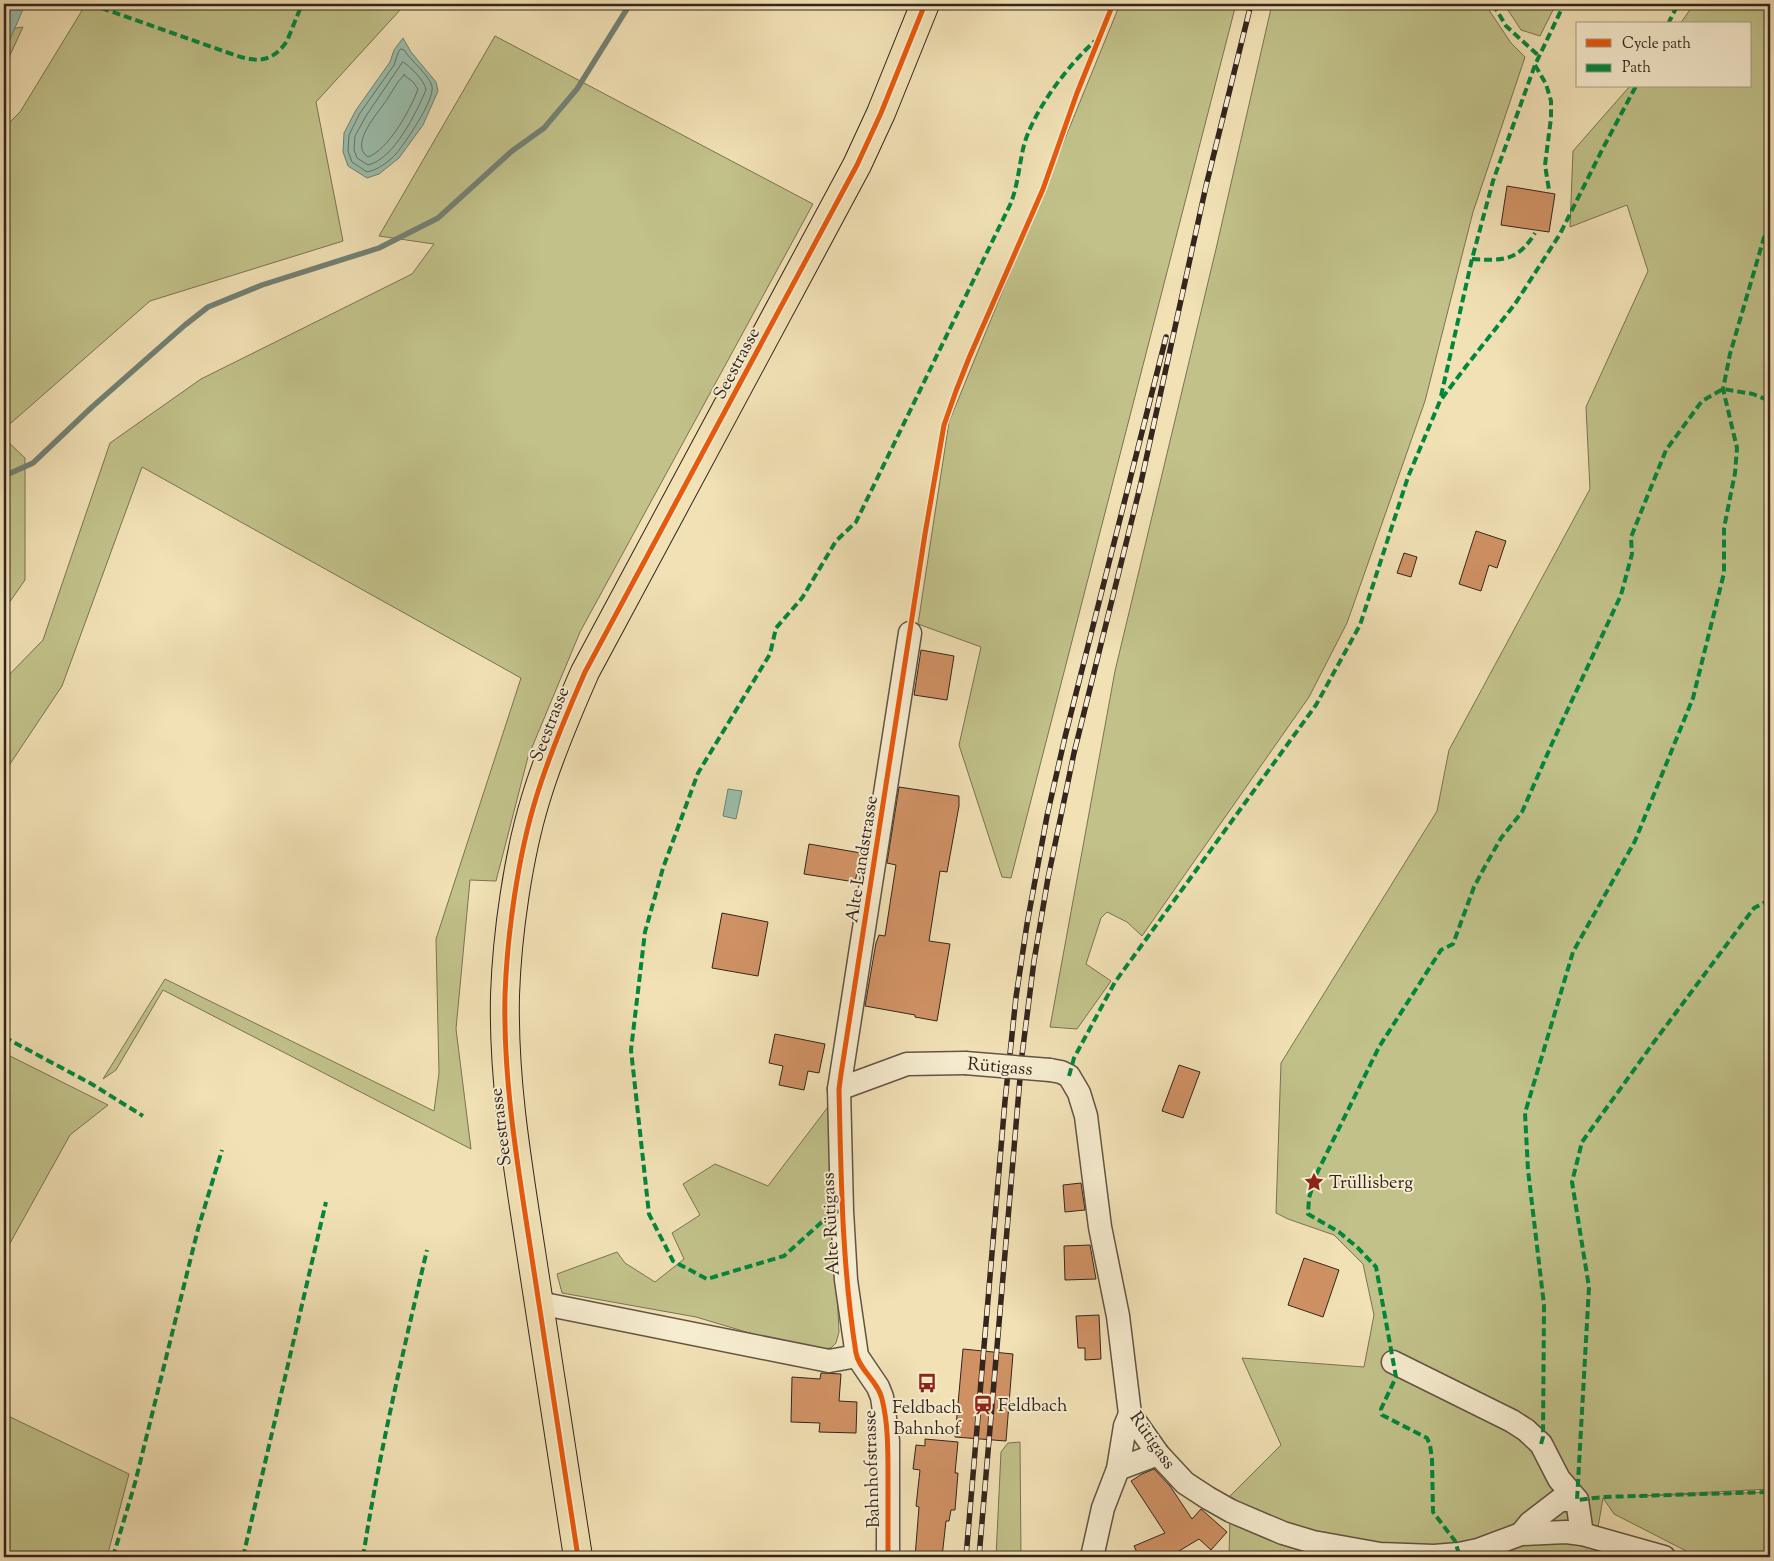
<svg xmlns="http://www.w3.org/2000/svg" width="1774" height="1561" font-family="'Sorts Mill Goudy',serif">
  <rect width="100%" height="100%" fill="#f1e1b5"/>
  <filter id="stains"><feTurbulence type="fractalNoise" baseFrequency=".004" numOctaves="4"/><feColorMatrix values="0 0 0 0 .2 0 0 0 0 .09 0 0 0 0 .02 0 0 0 .5 -.17"/></filter>
  <radialGradient id="worn" r=".72"><stop offset=".6" stop-color="#630" stop-opacity="0"/><stop offset="1" stop-color="#630" stop-opacity=".3"/></radialGradient>
  <g fill="#c1c189" stroke="#7a7354">
    <polygon points="86,4 401,4 400,10 316,102 343,241 150,301 11,423 4,421 4,128 20,112"/>
    <polygon points="1120,4 1236,4 1011,878 1002,877 959,745 981,647 918,624 949,422"/>
    <polygon points="1272,4 1485,4 1511,43 1525,57 1473,212 1425,401 1347,623 1309,697 1142,936 1127,922 1107,912 1101,918 1086,964 1111,981 1077,1029 1050,1027 1115,671 1216,249"/>
    <polygon points="1504,4 1556,4 1540,36 1521,30"/>
    <polygon points="1694,4 1770,4 1770,1489 1638,1496 1770,1492 1770,1557 1698,1557 1614,1514 1603,1498 1593,1557 1229,1557 1230,1516 1227,1499 1281,1445 1242,1358 1364,1367 1374,1315 1363,1264 1334,1235 1288,1219 1276,1213 1281,1063 1437,811 1449,750 1590,489 1586,407 1648,271 1627,205 1570,227 1573,151 1630,86 1750,86 1750,24 1680,24"/>
    <polygon points="23,27 10,55 4,83 4,30"/>
    <polygon points="495,36 813,204 580,632 528,757 496,881 470,880 456,1029 471,1149 163,990 116,1070 103,1079 165,979 434,1111 439,1073 436,939 521,678 142,467 62,686 4,773 4,680 43,640 110,443 201,379 412,274 434,244 379,236"/>
    <polygon points="4,438 25,458 25,580 4,610"/>
    <polygon points="4,1053 108,1105 70,1135 4,1254"/>
    <polygon points="831,1103 833,1212 839,1332 836,1343 831,1348 819,1349 793,1346 696,1317 562,1293 557,1274 617,1252 625,1263 655,1282 684,1259 672,1233 700,1215 683,1184 715,1164 768,1186"/>
    <polygon points="4,1414 129,1474 107,1557 4,1557"/>
    <polygon points="1020,1442 1021,1557 996,1557 1001,1452 1008,1443"/>
  </g>
  <g fill="#9bbead" stroke="#728174">
    <polygon points="4,4 23,4 24,7 4,53"/>
    <polygon points="403,38 411,52 436,82 438,91 423,125 399,158 379,174 367,178 348,166 343,152 344,133 356,110 390,62 394,50"/>
    <polygon points="728,789 742,791 736,819 723,816"/>
  </g>
  <g fill="none" stroke-linecap="round" stroke-linejoin="round">
    <g stroke="#687266" stroke-width="1">
      <path d="M401,49L404,50C411,61 429,75 432,86C435,100 405,143 396,154C389,162 377,170 367,172L352,162L348,151L349,135L360,113L394,65L398,53Z"/>
      <path d="M403,62C410,66 425,81 426,90C416,113 394,159 368,165L357,158L354,150L355,136L366,116Z"/>
      <path d="M404,75L413,82L418,89C411,109 388,150 368,157C348,144 380,111 388,98C393,90 397,82 404,75Z"/>
    </g>
    <polyline stroke="#728174" stroke-width="5.5" points="4,476 33,463 92,407 185,325 208,307 262,285 379,248 438,218 512,151 544,128 577,89 630,4"/>
  </g>
  <g fill="#d09265" stroke="#34251e">
    <polygon points="1507,186 1555,194 1549,232 1501,225"/>
    <polygon points="1476,531 1506,541 1497,568 1489,565 1481,591 1459,584"/>
    <polygon points="1404,553 1417,557 1411,577 1397,573"/>
    <polygon points="921,650 954,656 947,700 914,695"/>
    <polygon points="899,787 959,796 959,806 947,872 940,871 929,941 950,944 937,1021 915,1017 915,1015 865,1006 876,943 879,935 885,936 896,865 887,863"/>
    <polygon points="809,844 861,853 855,882 804,874"/>
    <polygon points="722,913 768,922 758,976 712,968"/>
    <polygon points="775,1034 825,1044 819,1073 808,1071 804,1090 779,1085 783,1066 769,1063"/>
    <polygon points="1179,1065 1200,1072 1183,1118 1162,1111"/>
    <polygon points="1081,1183 1085,1210 1065,1212 1063,1185"/>
    <polygon points="1090,1245 1096,1279 1065,1280 1064,1246"/>
    <polygon points="1304,1258 1339,1270 1323,1317 1288,1305"/>
    <polygon points="1099,1315 1101,1359 1085,1360 1085,1348 1078,1348 1076,1316"/>
    <polygon points="963,1349 1013,1354 1006,1441 955,1437"/>
    <polygon points="821,1373 841,1374 839,1401 857,1402 856,1433 819,1432 820,1423 791,1422 792,1377 820,1379"/>
    <polygon points="925,1439 958,1442 955,1473 958,1473 955,1510 951,1510 949,1521 946,1521 942,1557 915,1557 919,1507 916,1506 920,1470 913,1469 916,1445 925,1446"/>
    <polygon points="1154,1469 1170,1486 1192,1519 1201,1509 1227,1532 1211,1550 1199,1539 1169,1557 1139,1557 1134,1546 1165,1533 1131,1481 1142,1474"/>
  </g>
  <g fill="none" stroke-linecap="round" stroke-linejoin="round">
    <defs>
      <g id="minor">
        <polyline points="1050,1070 1061,1072 1069,1076 1079,1093 1086,1116 1100,1227 1118,1316 1130,1414 1158,1454 1185,1483 1208,1498 1231,1511 1283,1533 1313,1542 1380,1554 1434,1556 1459,1554 1478,1550 1521,1534 1566,1532 1582,1534 1664,1557"/>
        <polyline points="839,1089 907,1064 965,1063"/>
        <polyline points="539,1303 829,1361 857,1356"/>
        <polyline points="1393,1362 1512,1421 1526,1430 1541,1444 1559,1479 1577,1500 1582,1534"/>
        <polyline points="1118,1469 1158,1454"/>
        <polyline points="1521,1534 1530,1523 1560,1500 1577,1500"/>
        <polyline points="888,1557 888,1441 885,1418 882,1397 878,1387 857,1356 846,1280 842,1211 839,1089 910,633"/>
        <polyline points="1092,1557 1103,1508 1118,1469 1125,1426 1130,1414"/>
      </g>
      <path id="primary" d="M578,1557C562,1456 547,1354 531,1252C518,1167 503,1082 505,995C507,935 518,856 536,798C549,755 567,713 585,672L857,165L881,113L925,4"/>
    </defs>
    <use href="#minor" stroke="#635444" stroke-width="25"/>
    <use href="#primary" stroke="#34251e" stroke-width="30"/>
    <use href="#minor" stroke="#f6eccf" stroke-width="22"/>
    <use href="#primary" stroke="#f1e1b5" stroke-width="28"/>
    <defs>
      <g id="rail">
        <polyline points="966,1557 1005,1101 1016,997 1027,924 1047,816 1065,737 1166,337"/>
        <polyline points="979,1557 1022,1055 1034,961 1048,878 1074,753 1140,487 1206,186 1251,4"/>
      </g>
    </defs>
    <use href="#rail" stroke="#34251e" stroke-width="5.5"/>
    <use href="#rail" stroke="#f6eccf" stroke-width="4" stroke-dasharray="11" stroke-linecap="butt"/>
    <defs>
      <polyline id="minor-bridge" points="965,1063 1050,1070"/>
    </defs>
    <use href="#minor-bridge" stroke="#635444" stroke-width="25" stroke-linecap="butt"/>
    <use href="#minor-bridge" stroke="#f6eccf" stroke-width="22"/>
    <g stroke="#00873e" stroke-width="4" stroke-dasharray="8 4" stroke-linecap="butt">
      <path d="M90,4L226,52C252,61 269,67 287,41L302,4"/>
      <polyline points="1493,4 1506,26 1539,56"/>
      <polyline points="1668,24 1678,4"/>
      <polyline points="1535,65 1546,84 1551,101 1551,118 1545,165 1549,190"/>
      <path d="M1472,259C1503,261 1518,261 1535,233"/>
      <polyline points="1441,396 1472,259 1493,181 1535,65 1564,4"/>
      <polyline points="1770,900 1754,908 1654,1042 1582,1142 1572,1182 1589,1287 1577,1500 1603,1497 1770,1492"/>
      <polyline points="4,1037 90,1083 143,1116"/>
      <polyline points="1069,1076 1074,1058 1115,982 1316,705 1360,625 1408,477 1440,401 1467,365 1515,304 1560,234 1602,150 1636,86"/>
      <path d="M842,1211L833,1212L784,1256L707,1279L673,1261L649,1214L631,1050L645,932L663,868L698,773L770,654L776,628L802,598L836,541L856,522L1010,205C1018,186 1019,165 1024,145C1034,110 1068,65 1095,41"/>
      <polyline points="1541,1444 1543,1437 1544,1305 1528,1170 1525,1113 1573,952 1635,841 1693,698 1724,573 1724,528 1735,473 1737,448 1723,389 1730,354 1770,217"/>
      <polyline points="1459,1554 1455,1541 1433,1512 1432,1459 1430,1445 1427,1438 1382,1415 1381,1409 1396,1377 1376,1267 1358,1248 1339,1232 1308,1214 1309,1198 1316,1175 1379,1047 1441,950 1453,944 1474,887 1483,870 1501,838 1522,812 1554,739 1621,595 1632,554 1631,537 1666,450 1702,401 1723,389 1753,394 1770,401"/>
      <polyline points="113,1557 135,1483 198,1229 222,1150"/>
      <polyline points="243,1557 326,1202"/>
      <path d="M363,1557C379,1454 403,1352 427,1250"/>
    </g>
    <defs>
      <g id="cycleway">
        <path d="M578,1557C562,1456 547,1354 531,1252C518,1167 503,1082 505,995C507,935 518,856 536,798C549,755 567,713 585,672L857,165L881,113L925,4"/>
        <path d="M888,1557C888,1529 888,1502 888,1474C888,1449 888,1423 882,1399C878,1381 859,1370 856,1353C842,1266 841,1177 839,1089L841,1074L925,534L944,425L956,391L969,358L1043,189L1077,93L1113,4"/>
      </g>
    </defs>
    <use href="#cycleway" stroke="#f6eccf" stroke-width="8"/>
    <use href="#cycleway" stroke="#e8590c" stroke-width="5"/>
  </g>
  <defs>
    <symbol id="sight-bare" viewBox="-9 -9 18 18"><path d="M0-6L1.8-2.2L6-1.7L2.9 1.2L3.7 5.4L0 3.3L-3.7 5.4L-2.9 1.2L-6-1.7L-1.8-2.2Z" fill="#8f2418" stroke="#f6eccf" stroke-width="2.5" paint-order="stroke"/></symbol>
    <symbol id="bus-bare" viewBox="-9 -9 18 18"><path d="M-5-6H5V4H4V6H2V4H-2V6H-4V4H-5ZM-3.5-4V0h7V-4ZM-3.5 1.2v1.5H-2V1.2ZM2 1.2v1.5H3.5V1.2Z" fill="#8f2418" stroke="#f6eccf" stroke-width="2.5" paint-order="stroke"/></symbol>
    <symbol id="station-bare" viewBox="-9 -9 18 18"><path d="M-3-6H3Q5-6 5-4V2Q5 4 3 4L4.5 6H3L1.5 4h-3L-3 6H-4.5L-3 4Q-5 4-5 2V-4Q-5-6-3-6ZM-3.5-4v3h7v-3ZM-3.5 1v1.5H-2V1ZM2 1v1.5H3.5V1Z" fill="#8f2418" stroke="#f6eccf" stroke-width="2.5" paint-order="stroke"/></symbol>
  </defs>
  <g fill-rule="evenodd">
    <use href="#sight-bare" x="1300" y="1168" width="28" height="28"/>
    <use href="#bus-bare" x="913" y="1369" width="28" height="28"/>
    <use href="#station-bare" x="969" y="1391" width="28" height="28"/>
  </g>
  <g text-anchor="middle" stroke-width="4" stroke-linejoin="round" paint-order="stroke">
    <g font-size="18" fill="#34251e" stroke="#f6eccf">
      <text transform="translate(736 363) rotate(-62)" y="6">Seestrasse</text>
      <text transform="translate(549 724) rotate(-69)" y="6">Seestrasse</text>
      <text transform="translate(861 859) rotate(-81)" y="6">Alte Landstrasse</text>
      <text transform="translate(1000 1066) rotate(5)" y="6">Rütigass</text>
      <text transform="translate(500 1127) rotate(-97)" y="6">Seestrasse</text>
      <text transform="translate(830 1224) rotate(-93)" y="6">Alte Rütigass</text>
      <text transform="translate(1153 1440) rotate(55)" y="6">Rütigass</text>
      <text transform="translate(871 1469) rotate(-92)" y="6">Bahnhofstrasse</text>
    </g>
    <g font-size="18" fill="#34251e" stroke="#f6eccf" text-anchor="start">
      <text x="1329" y="1188">Trüllisberg</text>
      <text x="998" y="1411">Feldbach</text>
      <text x="927" y="1413" text-anchor="middle">Feldbach<tspan x="927" dy="21">Bahnhof</tspan></text>
    </g>
  </g>
  <rect width="1774" height="1561" fill="none" stroke="#f1e1b5" stroke-width="20"/>
  <rect x="5" y="5" width="1764" height="1551" fill="none" stroke="#34251e" stroke-width="2.5"/>
  <rect x="10" y="10" width="1754" height="1541" fill="none" stroke="#34251e"/>
  <rect x="1576" y="22" width="175" height="65" fill="#f6eccf" stroke="#a89c88"/>
  <rect x="1586" y="39" width="25" height="8" fill="#e8590c" stroke="#a89c88"/>
  <text x="1622" y="48" font-size="15" fill="#34251e">Cycle path</text>
  <rect x="1586" y="64" width="25" height="8" fill="#00873e" stroke="#a89c88"/>
  <text x="1622" y="72" font-size="15" fill="#34251e">Path</text>
  <rect width="100%" height="100%" filter="url(#stains)"/>
  <rect width="100%" height="100%" fill="url(#worn)"/>
</svg>
